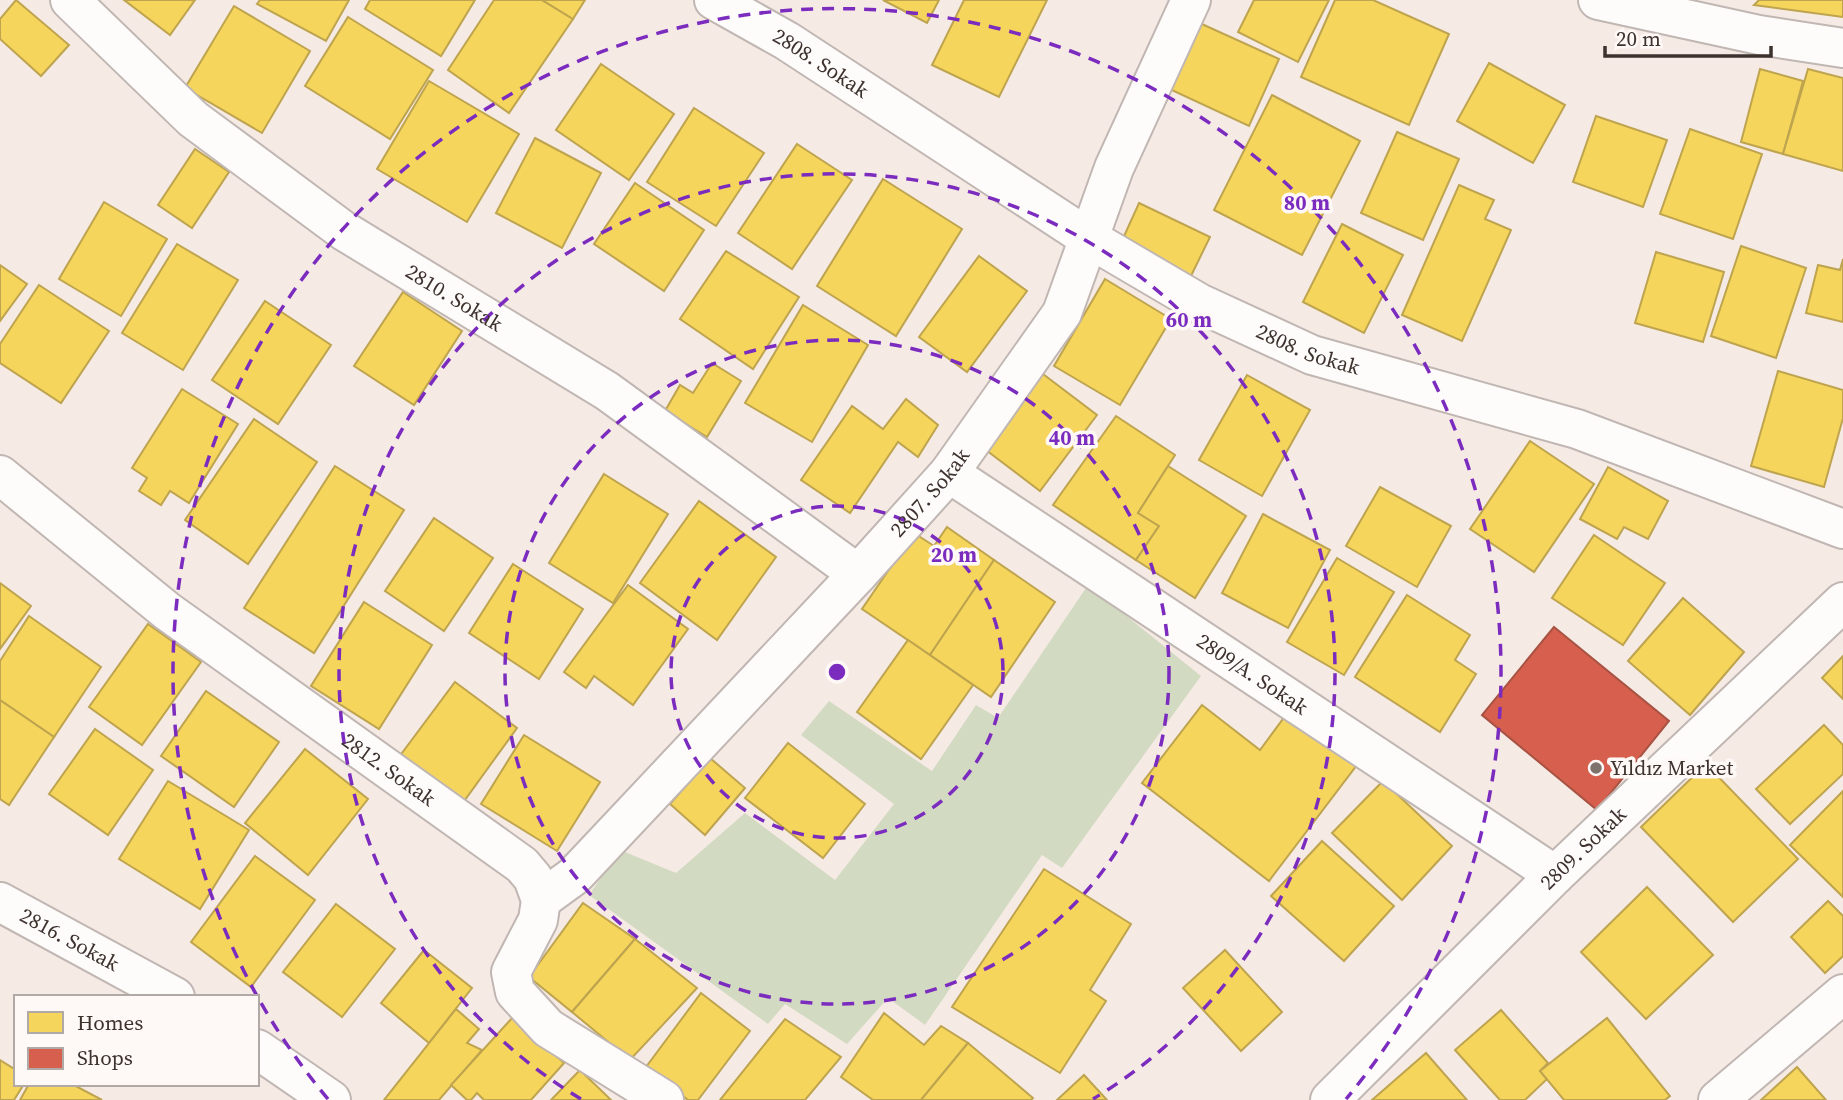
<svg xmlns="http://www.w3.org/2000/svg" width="1843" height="1100" font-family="'Source Serif 4',serif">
  <rect width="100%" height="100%" fill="#f6eae5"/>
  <polygon fill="#d3dac2" points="1088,585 1201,676 1062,868 1042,855 925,1025 888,998 847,1044 785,1004 768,1024 589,895 620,850 676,873 745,813 835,880 894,804 801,735 829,701 932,771 976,705 998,718"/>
  <g fill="#f6d55c" stroke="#bea44e" stroke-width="2">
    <polygon points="16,0 69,45 41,76 0,39 0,19"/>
    <polygon points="124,0 195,0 170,35"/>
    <polygon points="260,0 349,0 326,41 257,4"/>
    <polygon points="370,0 475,0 441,56 365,9"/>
    <polygon points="494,0 542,0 573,19 509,113 448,70"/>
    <polygon points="542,0 585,0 573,19"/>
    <polygon points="883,0 939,0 927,23"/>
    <polygon points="964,0 1047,0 999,97 932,65"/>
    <polygon points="1254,0 1329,0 1298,62 1238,32"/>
    <polygon points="1335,0 1373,0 1449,34 1409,125 1301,77"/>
    <polygon points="1759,0 1843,0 1843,17 1754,5"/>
    <polygon points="234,6 310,51 262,133 185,88"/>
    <polygon points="348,17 433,70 390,139 305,86"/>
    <polygon points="1193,20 1279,59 1249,126 1163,86"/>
    <polygon points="1489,63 1565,105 1533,163 1457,121"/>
    <polygon points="601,64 674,114 629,180 556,130"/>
    <polygon points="1760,69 1803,81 1783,154 1741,142"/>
    <polygon points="1808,69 1843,78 1843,171 1783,154"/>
    <polygon points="429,81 519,134 467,222 377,169"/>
    <polygon points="1272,95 1360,141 1302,255 1214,210"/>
    <polygon points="694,108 764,153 716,226 647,182"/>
    <polygon points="1596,116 1667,140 1643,207 1573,182"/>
    <polygon points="1690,129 1762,154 1733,239 1660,214"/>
    <polygon points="1397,132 1459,159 1423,240 1361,213"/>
    <polygon points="535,138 601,173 562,248 496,213"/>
    <polygon points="797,144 852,180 792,269 738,233"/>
    <polygon points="195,149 229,172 192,228 158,205"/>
    <polygon points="883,179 962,229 896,336 817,286"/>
    <polygon points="635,183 704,230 664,291 594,244"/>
    <polygon points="1459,185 1494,200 1485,219 1511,230 1462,341 1402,315"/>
    <polygon points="104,202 167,239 121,316 59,279"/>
    <polygon points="1139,203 1210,237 1190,278 1120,245"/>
    <polygon points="1342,224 1403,255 1364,333 1303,302"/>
    <polygon points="177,244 238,280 183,370 122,333"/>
    <polygon points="1741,246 1806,268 1776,358 1711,336"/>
    <polygon points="726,251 799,297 753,369 680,319"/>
    <polygon points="1656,252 1724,272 1703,342 1635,323"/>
    <polygon points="979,256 1027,291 967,372 919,337"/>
    <polygon points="1843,259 1843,322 1806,313 1818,265 1840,270"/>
    <polygon points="0,265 27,284 0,321"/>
    <polygon points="1105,279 1171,319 1120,405 1054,366"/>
    <polygon points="39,285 109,331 61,403 0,363 0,344"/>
    <polygon points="403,292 462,331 414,405 354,366"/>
    <polygon points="265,301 331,345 278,424 212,380"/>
    <polygon points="803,305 868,345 812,442 745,403"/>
    <polygon points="712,363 741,381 707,437 665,411 680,385 693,393"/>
    <polygon points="1039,371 1097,415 1040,491 982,447"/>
    <polygon points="1778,371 1843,390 1843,418 1824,487 1751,466"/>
    <polygon points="1247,375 1310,410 1262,496 1199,460"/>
    <polygon points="182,389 238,424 189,503 170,491 161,505 139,491 147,478 132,468"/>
    <polygon points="906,399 938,425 918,457 898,442 850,513 801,480 852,406 883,429"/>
    <polygon points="1116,416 1175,455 1138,513 1159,526 1136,560 1053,505"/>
    <polygon points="254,419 317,462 248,564 185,520"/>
    <polygon points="1530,441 1594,484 1534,572 1470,529"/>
    <polygon points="335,466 404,510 314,653 244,608"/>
    <polygon points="1168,466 1246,516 1195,598 1136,560 1159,526 1138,513"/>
    <polygon points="1608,467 1668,501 1648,539 1624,527 1617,539 1580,519"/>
    <polygon points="604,474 668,514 613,603 549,563"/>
    <polygon points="1380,487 1451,526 1417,587 1346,546"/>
    <polygon points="699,501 776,557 717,640 640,583"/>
    <polygon points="1263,514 1330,550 1288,628 1222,593"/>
    <polygon points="434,518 493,558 444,631 385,591"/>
    <polygon points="947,527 994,560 930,655 862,609 914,533 934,546"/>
    <polygon points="1594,535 1665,583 1623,645 1552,598"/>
    <polygon points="1337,558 1394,592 1344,675 1287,642"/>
    <polygon points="994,560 1055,602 991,697 930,655"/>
    <polygon points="513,564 583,609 539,679 469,633"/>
    <polygon points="0,583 31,606 0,649"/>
    <polygon points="628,585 688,629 633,705 594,676 586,688 564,672"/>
    <polygon points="1407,595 1470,635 1455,660 1476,674 1440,732 1355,677"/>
    <polygon points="1683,598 1744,652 1690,715 1628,661"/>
    <polygon points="364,602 432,645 379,729 311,686"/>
    <polygon points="29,616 101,667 54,737 0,700 0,661"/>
    <polygon points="148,624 201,662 142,745 89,707"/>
    <polygon points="908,640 973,685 921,759 857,712"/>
    <polygon points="1843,656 1843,699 1822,678"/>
    <polygon points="455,682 517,728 462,804 399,757"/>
    <polygon points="206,691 279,742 234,807 161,756"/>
    <polygon points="0,700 54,737 9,805 0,799"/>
    <polygon points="1202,705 1260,750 1291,708 1360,761 1269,881 1142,783"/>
    <polygon points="1824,725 1843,745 1843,774 1790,824 1756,789"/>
    <polygon points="95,729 153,770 108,835 49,794"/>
    <polygon points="524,735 600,782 557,851 481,804"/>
    <polygon points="788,743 865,804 823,858 745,798"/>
    <polygon points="305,749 368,799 308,875 245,823"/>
    <polygon points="710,758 745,788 705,835 670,804"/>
    <polygon points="1706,764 1798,859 1733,922 1641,827"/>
    <polygon points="168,781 249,830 200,909 119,859"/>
    <polygon points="1383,781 1452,846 1402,900 1332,833"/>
    <polygon points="1843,791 1843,897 1790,845"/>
    <polygon points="1322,841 1394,906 1344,961 1271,896"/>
    <polygon points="255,856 315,900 251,987 191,942"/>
    <polygon points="1044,869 1131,924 1090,990 1106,1001 1060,1073 952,1007"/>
    <polygon points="1647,887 1713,955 1646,1019 1581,952"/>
    <polygon points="1828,901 1843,916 1843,956 1825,973 1791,937"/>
    <polygon points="583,903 635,939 572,1012 529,977"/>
    <polygon points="336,904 395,949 342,1017 283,972"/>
    <polygon points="635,939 697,988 630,1060 572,1012"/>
    <polygon points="424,950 472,988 429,1043 381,1003"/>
    <polygon points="1225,950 1282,1012 1241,1051 1183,988"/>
    <polygon points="701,993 750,1031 698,1100 688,1100 646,1067"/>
    <polygon points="456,1009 479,1029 467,1043 482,1050 439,1100 384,1100"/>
    <polygon points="1501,1010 1548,1063 1540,1071 1547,1079 1525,1100 1500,1100 1455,1050"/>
    <polygon points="884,1013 924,1045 941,1026 968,1043 921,1100 873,1100 841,1077"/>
    <polygon points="513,1017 564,1063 531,1100 484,1100 477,1093 471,1100 467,1100 451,1085"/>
    <polygon points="1607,1018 1670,1096 1665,1100 1564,1100 1540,1071"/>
    <polygon points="785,1019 841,1057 805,1100 720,1100"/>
    <polygon points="968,1043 1033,1098 1031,1100 921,1100"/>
    <polygon points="1426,1053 1467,1100 1372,1100"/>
    <polygon points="0,1060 16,1070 16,1084 24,1084 14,1100 0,1100"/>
    <polygon points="1797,1067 1826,1100 1761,1100"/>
    <polygon points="580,1070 611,1100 551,1100"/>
    <polygon points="1084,1075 1107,1100 1057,1100"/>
    <polygon points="29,1084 72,1084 102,1100 20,1100"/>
  </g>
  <polygon fill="#d6604d" stroke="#a85243" stroke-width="2" points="1554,627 1669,721 1597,810 1482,715"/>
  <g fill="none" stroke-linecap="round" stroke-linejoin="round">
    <defs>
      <g id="minor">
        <path id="s1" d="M70,0L193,119L344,231L607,391L858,574"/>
        <path id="s2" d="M714,0L787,41L1090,239L1199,303L1312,355L1577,429L1843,529"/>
        <polyline points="1598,0 1759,35 1843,48"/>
        <path id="s3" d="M949,473L1555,875"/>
        <path id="s4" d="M0,475L167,611L522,865L533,878L541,900L538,920L511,972L515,992L548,1028L664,1100"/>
        <path id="s5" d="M541,900L574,876L858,574L949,473L1062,313L1114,168L1191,0"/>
        <path id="s6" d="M0,902L175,997"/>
        <polyline points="257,1049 331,1100"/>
        <path id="s7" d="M1330,1100L1555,875L1843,602"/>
        <polyline points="1718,1100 1843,994"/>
      </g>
    </defs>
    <use href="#minor" stroke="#c0b6b2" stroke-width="42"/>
    <use href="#minor" stroke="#fefcfb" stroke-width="38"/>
  </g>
  <g fill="none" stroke="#7b2cbf" stroke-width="3.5" stroke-dasharray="12 9">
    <circle cx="837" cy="672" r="166"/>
    <circle cx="837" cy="672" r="332"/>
    <path d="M581 1099A498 498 0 1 1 1093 1099"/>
    <path d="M328 1099A664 664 0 1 1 1346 1099"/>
  </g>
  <circle fill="#7e726d" stroke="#fef8f6" stroke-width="2.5" cx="1596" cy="768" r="7"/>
  <g text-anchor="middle" stroke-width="7" stroke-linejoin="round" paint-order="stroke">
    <g font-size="21" fill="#3d322d" stroke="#fef8f6">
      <text dy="7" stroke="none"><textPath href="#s2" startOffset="124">2808. Sokak</textPath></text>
      <text dy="7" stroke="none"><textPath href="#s1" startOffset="488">2810. Sokak</textPath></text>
      <text dy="7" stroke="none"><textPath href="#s2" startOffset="691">2808. Sokak</textPath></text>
      <text dy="7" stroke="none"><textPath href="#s5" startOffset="564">2807. Sokak</textPath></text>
      <text dy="7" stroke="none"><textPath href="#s3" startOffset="364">2809/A. Sokak</textPath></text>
      <text dy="7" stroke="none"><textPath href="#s4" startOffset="488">2812. Sokak</textPath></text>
      <text dy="7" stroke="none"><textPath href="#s7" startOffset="357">2809. Sokak</textPath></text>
      <text dy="7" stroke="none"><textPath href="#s6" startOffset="79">2816. Sokak</textPath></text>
    </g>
    <g font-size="21" fill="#3d322d" stroke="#fef8f6" text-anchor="start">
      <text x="1610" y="775">Yıldız Market</text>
    </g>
  </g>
  <circle cx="837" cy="672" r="10" fill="#7b2cbf" stroke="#fef8f6" stroke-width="3.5"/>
  <g font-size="21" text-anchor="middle" font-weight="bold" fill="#7b2cbf" stroke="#fef8f6" stroke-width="7" stroke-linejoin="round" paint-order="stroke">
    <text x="1307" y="210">80 m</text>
    <text x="1189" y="327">60 m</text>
    <text x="1072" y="445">40 m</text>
    <text x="954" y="562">20 m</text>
  </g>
  <rect x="14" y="995" width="245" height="91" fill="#fef8f6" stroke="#b1a9a6" stroke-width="2"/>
  <rect x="28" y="1012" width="35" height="21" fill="#f6d55c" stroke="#b1a9a6" stroke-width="2"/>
  <text x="77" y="1030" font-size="21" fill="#3d322d">Homes</text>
  <rect x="28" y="1048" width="35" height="21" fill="#d6604d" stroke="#b1a9a6" stroke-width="2"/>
  <text x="77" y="1065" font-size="21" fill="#3d322d">Shops</text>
  <path d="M1605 46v10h166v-10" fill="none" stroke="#3d322d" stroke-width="3.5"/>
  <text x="1616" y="46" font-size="21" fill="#3d322d" stroke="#fef8f6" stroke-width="5" paint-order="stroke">20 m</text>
</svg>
